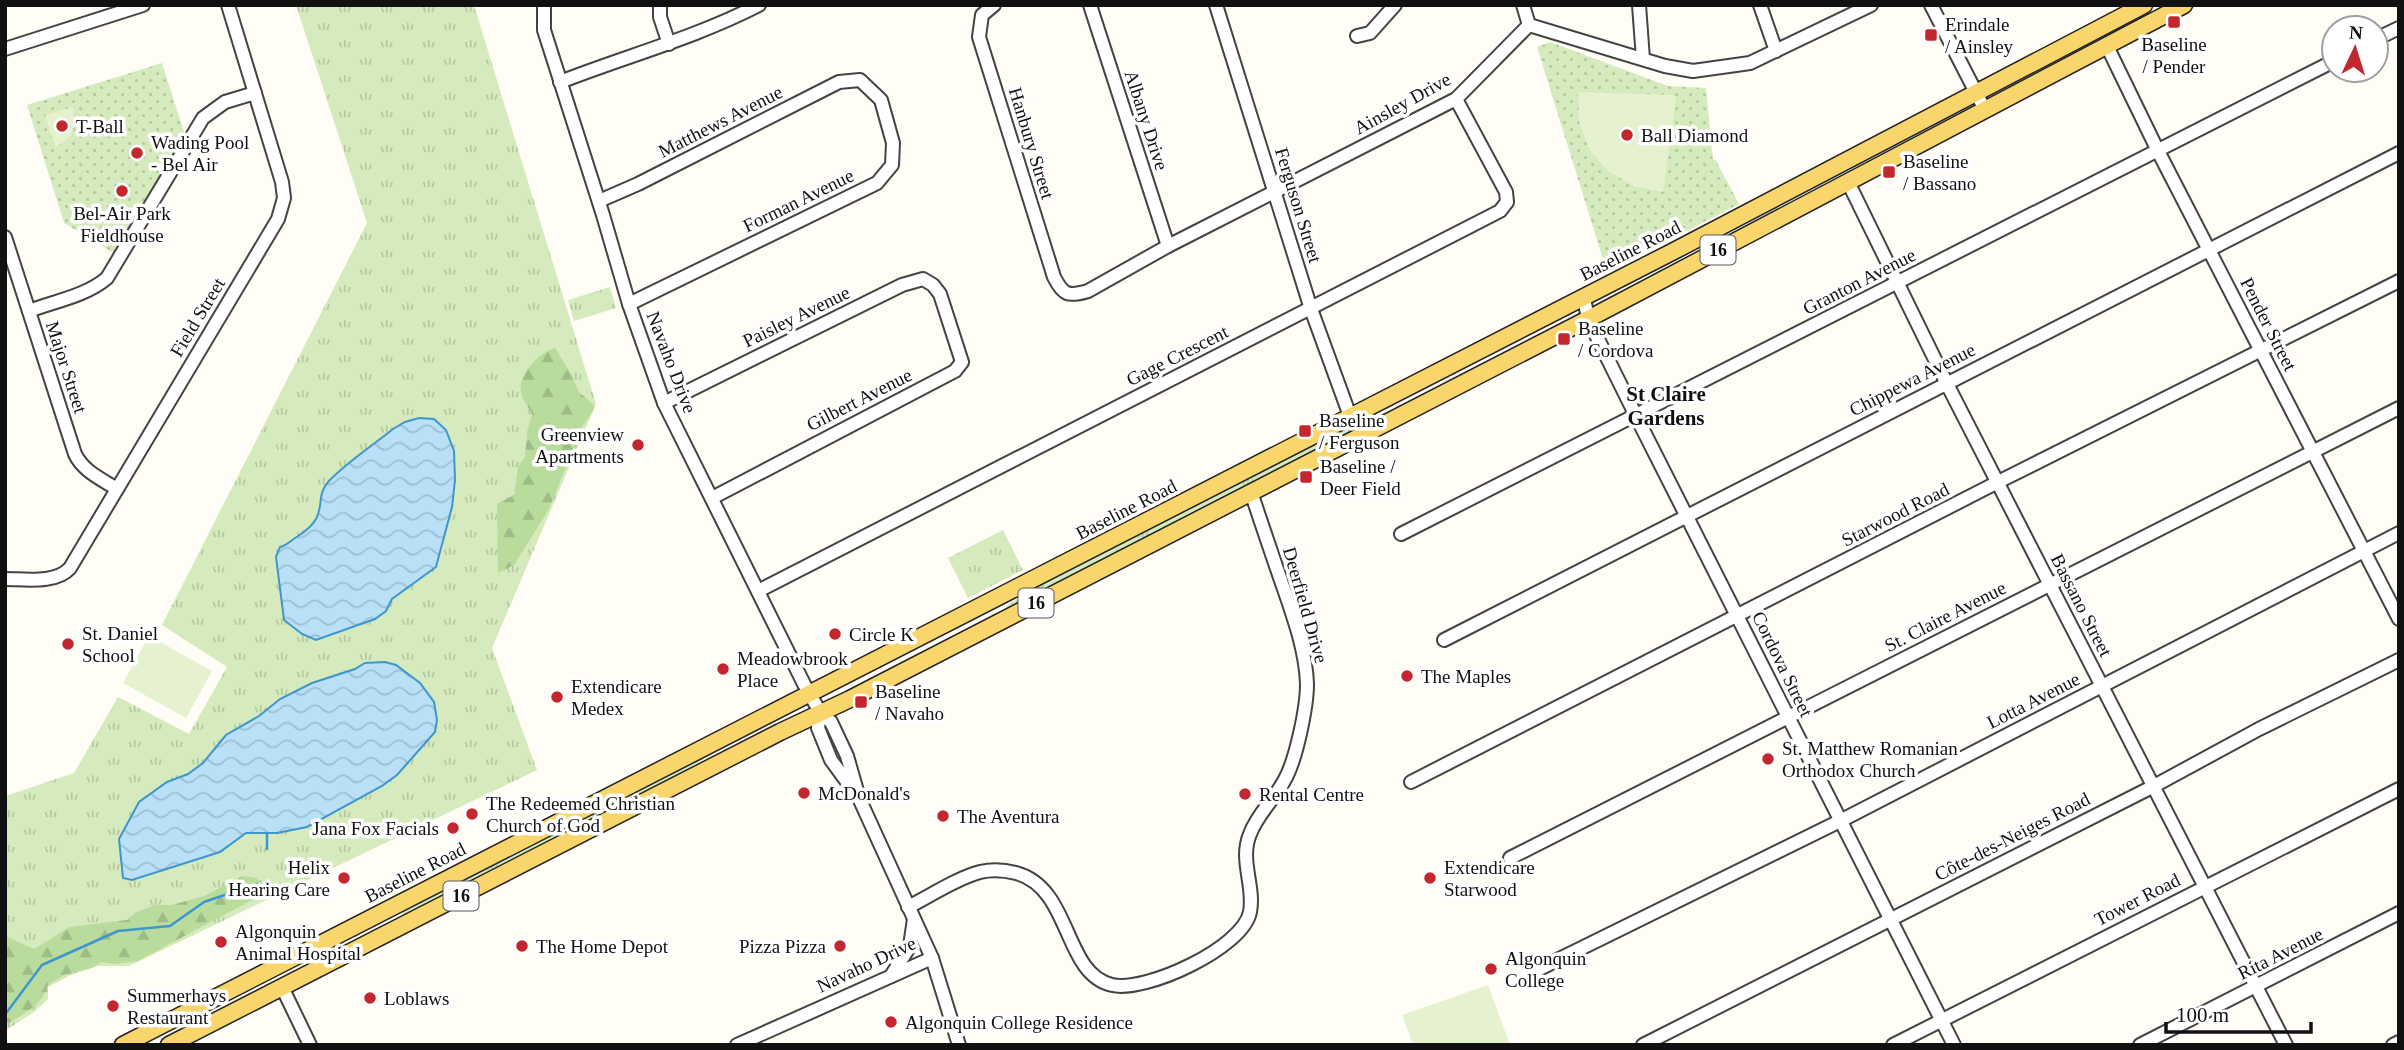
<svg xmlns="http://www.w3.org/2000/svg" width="2404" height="1050" font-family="'Times New Roman',serif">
  <defs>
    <pattern id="grass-tufts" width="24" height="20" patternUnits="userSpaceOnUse" patternTransform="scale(1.75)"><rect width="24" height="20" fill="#d5ebbd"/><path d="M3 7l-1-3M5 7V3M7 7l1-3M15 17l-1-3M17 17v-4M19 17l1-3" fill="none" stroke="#b6c8a1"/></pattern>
    <pattern id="forest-firs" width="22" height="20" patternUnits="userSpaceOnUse" patternTransform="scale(1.75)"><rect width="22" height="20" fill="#b9dc9c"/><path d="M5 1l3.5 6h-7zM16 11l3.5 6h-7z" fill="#9ebc85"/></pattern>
    <pattern id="park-dots" width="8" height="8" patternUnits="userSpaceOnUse" patternTransform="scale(1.75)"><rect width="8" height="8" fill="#d5ebbd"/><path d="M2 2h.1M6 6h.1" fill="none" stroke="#b6c8a1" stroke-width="1.8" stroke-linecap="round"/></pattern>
    <pattern id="water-waves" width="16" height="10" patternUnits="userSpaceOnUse" patternTransform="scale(1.75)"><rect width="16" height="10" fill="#b9e0f7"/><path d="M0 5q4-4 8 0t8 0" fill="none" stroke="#9ebfd3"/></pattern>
  </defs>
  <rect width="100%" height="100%" fill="#fffdf5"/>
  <g fill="url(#grass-tufts)">
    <polygon points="296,5 474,5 596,404 492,648 537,770 129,966 97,966 73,974 48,987 48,999 34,1012 5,1031 5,796 74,773 118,697 189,734 227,667 162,625 367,223"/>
    <polygon points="610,287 616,308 574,321 568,300"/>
    <polygon points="1367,416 1370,423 1008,608 1006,606 1035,587"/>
    <polygon points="1003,530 1023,570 968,598 948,558"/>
    <polygon points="710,752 712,754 672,778 403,915 402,911"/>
  </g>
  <g fill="url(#forest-firs)">
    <path d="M555,348L571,374L579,392L594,405L593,411L582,427L549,509L514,565L498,573L497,504L514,495L518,467L525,457L527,432L532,414C529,408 522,399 521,393C518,374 538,353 555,348Z"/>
    <path d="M242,876L256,878L266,887L263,894L138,961L115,964L102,962L92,968L64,975L48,985C43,1005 26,1012 9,1023L5,1020V936L34,949L70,927L127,920L135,913L154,905H172L204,896Z"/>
  </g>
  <g fill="url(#park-dots)">
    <polygon points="1550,42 1668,86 1706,88 1713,160 1715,159 1739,204 1607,272 1537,47"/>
    <polygon points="162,63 185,135 115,254 64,223 27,105"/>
  </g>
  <g fill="#e6f2cf">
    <polygon points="1578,92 1673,95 1676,98 1663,192 1634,186 1608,171 1589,149 1579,121"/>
    <path d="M73,107C77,124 74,141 55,146L45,115Z"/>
    <polygon points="149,636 212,671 186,718 123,683"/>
    <polygon points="1488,985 1510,1045 1413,1045 1402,1015"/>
  </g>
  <g fill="url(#water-waves)" stroke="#3f96cf" stroke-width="2">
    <path d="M419,418L434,419L446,430L454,451L455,480L452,507L436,567L392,599L386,611L375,619L316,640L302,634L284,620L276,557L280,547C288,545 291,540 298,536C332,515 312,498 329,481C347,462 372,446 393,429L405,422Z"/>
    <polygon points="385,662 396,665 420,683 434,702 437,720 435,732 397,775 382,786 307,827 277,833 246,833 220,852 132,880 123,878 119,839 139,802 167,782 188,774 203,763 226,735 259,716 280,699 312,683 355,669 365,663"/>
  </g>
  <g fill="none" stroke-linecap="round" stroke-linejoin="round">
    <g stroke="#3f96cf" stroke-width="2.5">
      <polyline points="267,849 267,833"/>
      <polyline points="7,1012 42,965 118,931 170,926 204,902 257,884 272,893"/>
    </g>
    <defs>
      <g id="minor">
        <polyline points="544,5 544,30 603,215 629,304 664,403 804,684 820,712 831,722 847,756 859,798 932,958 959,1045"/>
        <polyline points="660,5 660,17 669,44"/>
        <path d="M994,5L982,15L979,37L1054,277C1063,295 1068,297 1088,291L1168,246L1456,99L1529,25"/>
        <polyline points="1090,5 1168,246"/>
        <polyline points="1216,5 1311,309 1350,416"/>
        <polyline points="1523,5 1529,25"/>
        <polyline points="1639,5 1643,59"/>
        <polyline points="1760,5 1776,51"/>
        <polyline points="1931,5 1985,110"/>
        <polyline points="1529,25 1665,66 1693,71 1750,63 1871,5"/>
        <polyline points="1357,36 1370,33 1395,5"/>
        <polyline points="2376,39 2399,28"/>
        <polyline points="2107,46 2158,151 2399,619"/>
        <polyline points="5,49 143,5"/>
        <path d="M560,82C626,56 695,38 759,5"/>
        <polyline points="1848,182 1947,384 2286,1045"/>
        <polyline points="599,201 638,184 839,82 860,80 881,100 893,143 892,165 877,183 629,304"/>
        <path d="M5,237L75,454C83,471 101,479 117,489"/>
        <polyline points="1584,298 1588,319 1636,416 1954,1045"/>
        <path d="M29,311C55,301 86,296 107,278L203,118L225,102L255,93"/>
        <polyline points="664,403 902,285 923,279 933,285 940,294 962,362 955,371 712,498"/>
        <polyline points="1401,534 2334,61"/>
        <path d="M5,579C25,579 56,584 70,568L278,219L284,198L282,182L228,5"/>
        <polyline points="758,591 1500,211 1507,202 1506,192 1456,99"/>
        <polyline points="1444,640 2399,153"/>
        <polyline points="820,712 818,728 831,760 853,790"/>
        <polyline points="1411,782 1998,482 2399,281"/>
        <polyline points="1510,858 2399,408"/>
        <path d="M908,907C930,896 957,878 980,872C993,869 1004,870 1016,873C1072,888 1063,974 1112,985C1145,993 1243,948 1250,912C1255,886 1239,860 1250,834C1258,813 1274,800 1284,781C1296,761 1307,707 1307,684C1306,653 1295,621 1285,592C1273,558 1262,525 1251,492"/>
        <polyline points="1533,972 1842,820 2399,533"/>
        <polyline points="891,976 910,946 914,919"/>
        <polyline points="282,987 310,1045"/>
        <polyline points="737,1045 932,958"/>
        <polyline points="1643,1045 2154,786 2259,729 2399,660"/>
        <polyline points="1893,1045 2399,789"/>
        <polyline points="2140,1045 2399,913"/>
        <polyline points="2393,1045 2399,1042"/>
      </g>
      <g id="major">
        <polyline points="123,1045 1672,252 2144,5"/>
        <polyline points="169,1045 780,732 850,699 1588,319 2184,5"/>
      </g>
    </defs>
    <use href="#minor" stroke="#444" stroke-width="16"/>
    <use href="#major" stroke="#222" stroke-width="19"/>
    <use href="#minor" stroke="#fff" stroke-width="12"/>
    <use href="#major" stroke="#f9d66b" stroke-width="16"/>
  </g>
  <g fill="#c4262e" stroke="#fff" stroke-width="2.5">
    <rect x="2167" y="15" width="14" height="14" rx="3.5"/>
    <rect x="1924" y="28" width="14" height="14" rx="3.5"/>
    <circle cx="62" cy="126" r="7"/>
    <circle cx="1627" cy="135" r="7"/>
    <circle cx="137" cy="153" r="7"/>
    <rect x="1882" y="165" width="14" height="14" rx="3.5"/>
    <circle cx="122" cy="191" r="7"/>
    <rect x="1557" y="332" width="14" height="14" rx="3.5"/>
    <rect x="1298" y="424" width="14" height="14" rx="3.5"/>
    <circle cx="638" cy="445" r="7"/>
    <rect x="1299" y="470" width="14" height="14" rx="3.5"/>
    <circle cx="835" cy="634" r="7"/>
    <circle cx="68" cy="644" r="7"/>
    <circle cx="723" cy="669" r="7"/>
    <circle cx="1407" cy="676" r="7"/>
    <circle cx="557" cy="697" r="7"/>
    <rect x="854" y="695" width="14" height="14" rx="3.5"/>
    <circle cx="1768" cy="759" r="7"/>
    <circle cx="804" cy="793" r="7"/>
    <circle cx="1245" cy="794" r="7"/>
    <circle cx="472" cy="814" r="7"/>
    <circle cx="943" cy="816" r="7"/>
    <circle cx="453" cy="828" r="7"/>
    <circle cx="344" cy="878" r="7"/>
    <circle cx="1430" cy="878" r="7"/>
    <circle cx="221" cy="942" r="7"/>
    <circle cx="522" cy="946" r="7"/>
    <circle cx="840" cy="946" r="7"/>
    <circle cx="1491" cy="969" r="7"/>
    <circle cx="370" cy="998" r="7"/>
    <circle cx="113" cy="1006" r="7"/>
    <circle cx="891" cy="1022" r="7"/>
  </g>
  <g text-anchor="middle" stroke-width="7" stroke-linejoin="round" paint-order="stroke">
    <g fill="#fff" stroke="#585858" stroke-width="2">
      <rect x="1700.5" y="235.5" width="35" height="29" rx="5"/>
      <rect x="1018.5" y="588.5" width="35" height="29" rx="5"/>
      <rect x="443.5" y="881.5" width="35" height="29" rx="5"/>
    </g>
    <g font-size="18" font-weight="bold" fill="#111">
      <text x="1718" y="256">16</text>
      <text x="1036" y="609">16</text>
      <text x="461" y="902">16</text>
    </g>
    <g font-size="19" fill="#111" stroke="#fff" text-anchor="start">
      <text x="1945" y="31">Erindale<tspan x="1945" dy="22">/ Ainsley</tspan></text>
      <text x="2174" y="51" text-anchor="middle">Baseline<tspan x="2174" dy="22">/ Pender</tspan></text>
      <text x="76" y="133">T-Ball</text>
      <text x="1641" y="142">Ball Diamond</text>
      <text x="151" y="149">Wading Pool<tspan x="151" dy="22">- Bel Air</tspan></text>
      <text x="1903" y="168">Baseline<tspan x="1903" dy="22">/ Bassano</tspan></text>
      <text x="122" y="220" text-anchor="middle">Bel-Air Park<tspan x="122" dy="22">Fieldhouse</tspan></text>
      <text x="1578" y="335">Baseline<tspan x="1578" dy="22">/ Cordova</tspan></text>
      <text x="1319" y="427">Baseline<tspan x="1319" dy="22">/ Ferguson</tspan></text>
      <text x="624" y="441" text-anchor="end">Greenview<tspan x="624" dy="22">Apartments</tspan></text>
      <text x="1320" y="473">Baseline /<tspan x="1320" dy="22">Deer Field</tspan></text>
      <text x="82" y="640">St. Daniel<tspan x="82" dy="22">School</tspan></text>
      <text x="849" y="641">Circle K</text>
      <text x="737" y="665">Meadowbrook<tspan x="737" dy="22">Place</tspan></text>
      <text x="1421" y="683">The Maples</text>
      <text x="571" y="693">Extendicare<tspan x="571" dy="22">Medex</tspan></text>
      <text x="875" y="698">Baseline<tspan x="875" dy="22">/ Navaho</tspan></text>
      <text x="1782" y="755">St. Matthew Romanian<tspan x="1782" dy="22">Orthodox Church</tspan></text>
      <text x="818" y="800">McDonald's</text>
      <text x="1259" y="801">Rental Centre</text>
      <text x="486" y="810">The Redeemed Christian<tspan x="486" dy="22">Church of God</tspan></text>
      <text x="957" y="823">The Aventura</text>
      <text x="439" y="835" text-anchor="end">Jana Fox Facials</text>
      <text x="330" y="874" text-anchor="end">Helix<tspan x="330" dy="22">Hearing Care</tspan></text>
      <text x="1444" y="874">Extendicare<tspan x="1444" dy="22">Starwood</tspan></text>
      <text x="235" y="938">Algonquin<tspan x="235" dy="22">Animal Hospital</tspan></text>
      <text x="536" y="953">The Home Depot</text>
      <text x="826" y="953" text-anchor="end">Pizza Pizza</text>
      <text x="1505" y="965">Algonquin<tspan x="1505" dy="22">College</tspan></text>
      <text x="127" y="1002">Summerhays<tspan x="127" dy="22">Restaurant</tspan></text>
      <text x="384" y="1005">Loblaws</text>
      <text x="905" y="1029">Algonquin College Residence</text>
    </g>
    <g font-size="19" fill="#111" stroke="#fff">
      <text transform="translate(1402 103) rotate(-29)" y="7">Ainsley Drive</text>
      <text transform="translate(1147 120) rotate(72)" y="7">Albany Drive</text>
      <text transform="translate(720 121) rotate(-27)" y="7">Matthews Avenue</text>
      <text transform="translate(1032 143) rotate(73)" y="7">Hanbury Street</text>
      <text transform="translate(798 200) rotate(-26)" y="7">Forman Avenue</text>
      <text transform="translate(1299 205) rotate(73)" y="7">Ferguson Street</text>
      <text transform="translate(1630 250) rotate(-27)" y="7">Baseline Road</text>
      <text transform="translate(1859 281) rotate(-27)" y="7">Granton Avenue</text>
      <text transform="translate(796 316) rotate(-26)" y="7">Paisley Avenue</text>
      <text transform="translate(197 317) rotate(-59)" y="7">Field Street</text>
      <text transform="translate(2269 324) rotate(63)" y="7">Pender Street</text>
      <text transform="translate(1177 355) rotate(-27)" y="7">Gage Crescent</text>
      <text transform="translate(672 362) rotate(69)" y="7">Navaho Drive</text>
      <text transform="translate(67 367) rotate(72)" y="7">Major Street</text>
      <text transform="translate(1912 379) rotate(-27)" y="7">Chippewa Avenue</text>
      <text transform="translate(859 399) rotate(-27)" y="7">Gilbert Avenue</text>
      <text transform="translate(1126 509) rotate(-27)" y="7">Baseline Road</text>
      <text transform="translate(1895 514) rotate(-27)" y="7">Starwood Road</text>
      <text transform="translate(1306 605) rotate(74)" y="7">Deerfield Drive</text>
      <text transform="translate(2082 605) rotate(63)" y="7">Bassano Street</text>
      <text transform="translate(1945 616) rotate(-27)" y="7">St. Claire Avenue</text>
      <text transform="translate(1783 664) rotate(64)" y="7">Cordova Street</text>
      <text transform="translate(2033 700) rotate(-27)" y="7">Lotta Avenue</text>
      <text transform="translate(2012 836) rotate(-27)" y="7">Côte-des-Neiges Road</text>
      <text transform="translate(415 872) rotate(-27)" y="7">Baseline Road</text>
      <text transform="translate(2137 899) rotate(-27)" y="7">Tower Road</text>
      <text transform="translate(2280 953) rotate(-27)" y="7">Rita Avenue</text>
      <text transform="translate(866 964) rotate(-25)" y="7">Navaho Drive</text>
    </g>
    <g font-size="21" font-weight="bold" fill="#111" stroke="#fff">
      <text x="1666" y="401">St Claire<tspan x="1666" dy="24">Gardens</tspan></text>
    </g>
  </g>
  <rect width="2404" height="1050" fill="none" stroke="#111111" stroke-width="14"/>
  <g transform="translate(2355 49) rotate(4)"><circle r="33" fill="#ffffff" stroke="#a0a0a0" stroke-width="2"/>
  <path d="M0-5L12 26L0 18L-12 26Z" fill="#c4262e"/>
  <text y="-10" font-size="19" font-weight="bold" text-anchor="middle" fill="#111111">N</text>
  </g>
  <path d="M2166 1022v10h145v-10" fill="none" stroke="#111111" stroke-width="3.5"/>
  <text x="2176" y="1022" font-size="21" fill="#111111" stroke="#ffffff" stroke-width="5" paint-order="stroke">100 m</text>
</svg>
